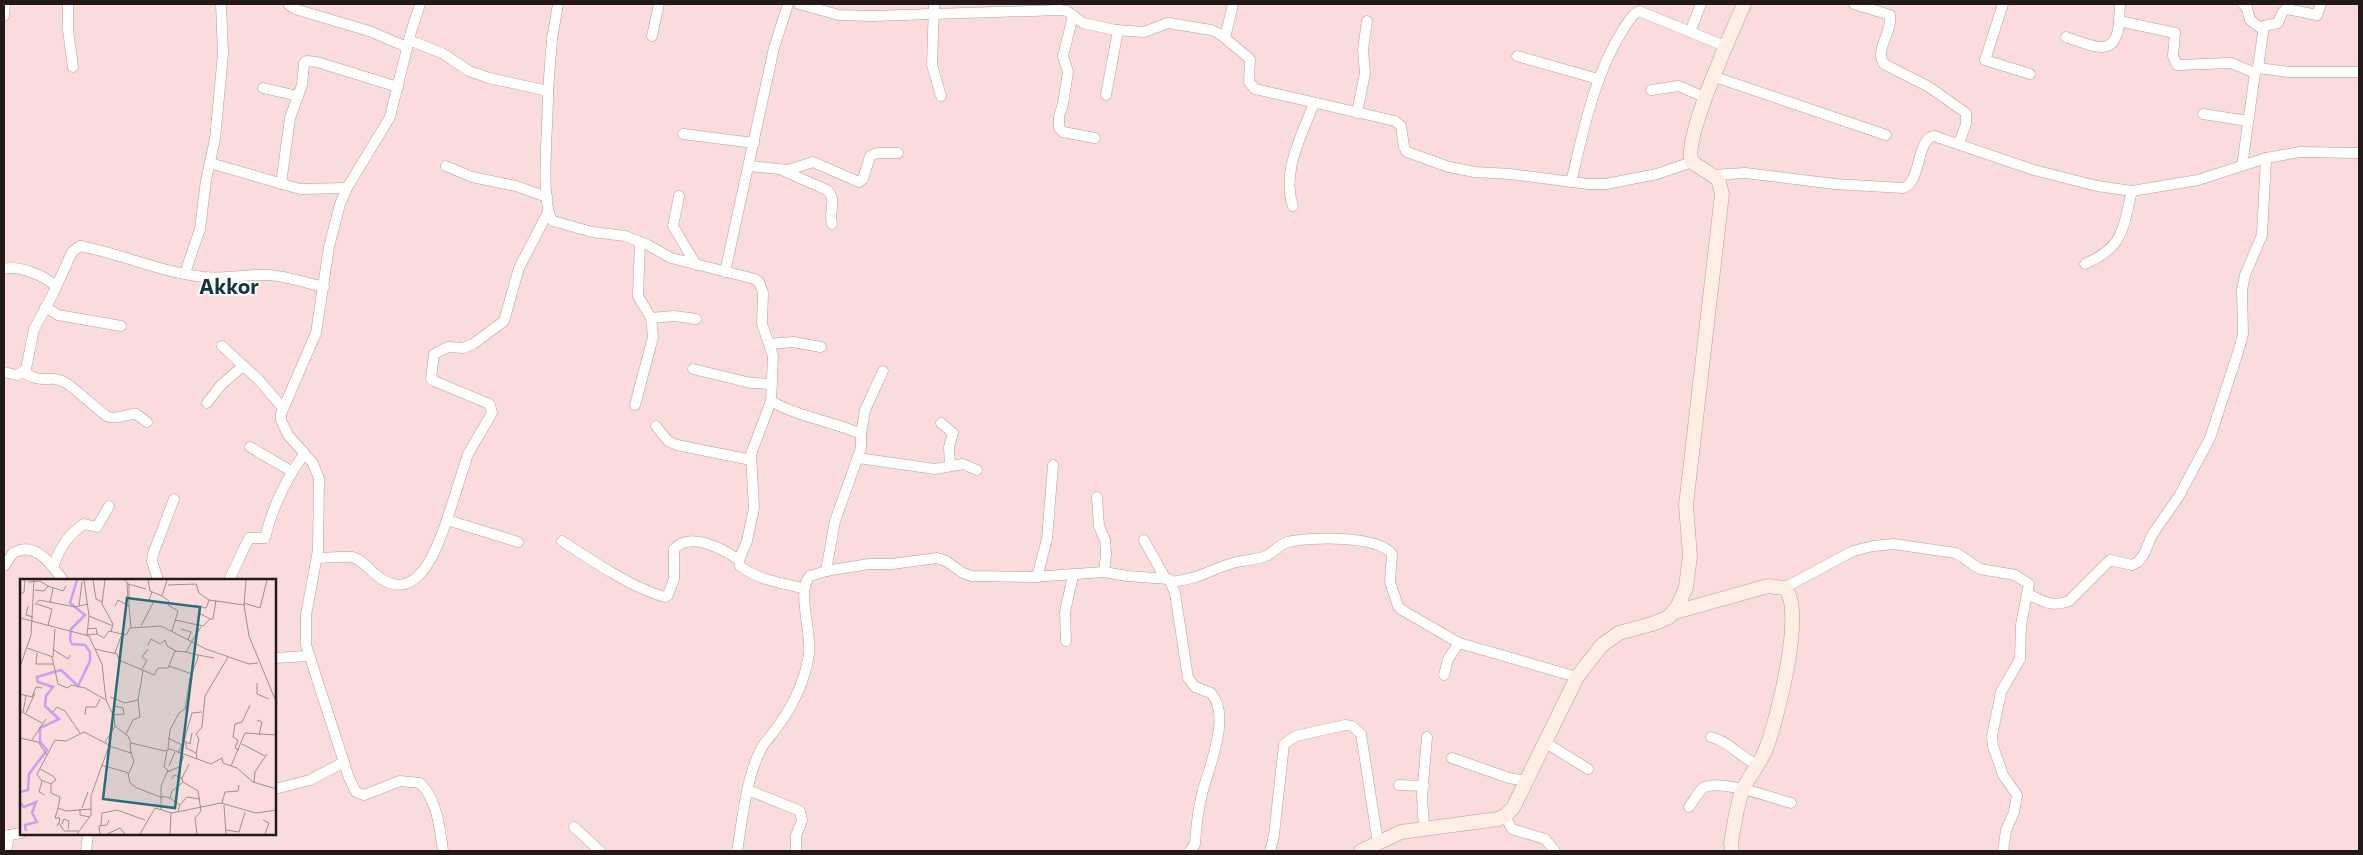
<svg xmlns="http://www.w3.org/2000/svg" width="2363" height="855" font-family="Commissioner,sans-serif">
  <rect width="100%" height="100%" fill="#f9dcdb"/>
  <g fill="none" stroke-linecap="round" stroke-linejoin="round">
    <defs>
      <g id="street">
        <polyline points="68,4 68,30 73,67"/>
        <polyline points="288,4 295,9 369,31 407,47"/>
        <path d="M420,4L411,32L390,117L347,188L340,204L329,247L316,333L281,414V420L288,435L313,463L319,479L318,550L306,615V645L349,778L356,792L364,795L400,781L420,783C437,799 440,829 443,851"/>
        <polyline points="799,4 839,15 872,16 1060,10 1067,11 1083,23 1115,30 1144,32 1168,23 1211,30 1220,34 1250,59 1249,82 1255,89 1395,121 1401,126 1404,147 1407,152 1449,167 1475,172 1510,174 1588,184 1606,184 1657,174 1692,162"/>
        <polyline points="934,4 932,65 941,96"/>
        <path d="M1854,4L1890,15C1893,31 1874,50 1884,64L1929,87L1966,113V124L1959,143"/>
        <polyline points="2003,4 1985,60 2030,74"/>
        <polyline points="2120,4 2119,21 2175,33 2173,56 2177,65 2231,63 2255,73 2242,166"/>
        <polyline points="2243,4 2247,8 2250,20 2262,29"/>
        <polyline points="4,16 5,4"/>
        <polyline points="1073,16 1063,56 1068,72 1063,104 1059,116 1059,128 1063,132 1095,138"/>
        <polyline points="1690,32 1701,4"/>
        <polyline points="652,36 659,4"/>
        <path d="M2066,37C2091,45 2117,61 2119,21"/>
        <polyline points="1225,38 1233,4"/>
        <path d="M409,40L442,53L469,71L489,78L548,91C549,117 539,204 553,221L592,232L625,236L648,245L671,258L755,279L759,282L763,293L762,324L773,356L771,401C798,417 832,421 861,434V448L835,521L826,571L810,576C796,590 812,633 809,654C805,681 794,704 778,726C772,735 764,742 760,751C745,782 743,818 737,851"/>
        <polyline points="1517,56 1598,79"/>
        <polyline points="2258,68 2289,72 2359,72"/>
        <polyline points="2255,73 2258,68 2264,26 2278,23 2282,13 2286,9 2317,15 2321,4"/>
        <polyline points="1715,77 1886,135"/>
        <polyline points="263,88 298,96"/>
        <polyline points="1651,90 1679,86 1706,98"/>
        <polyline points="548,91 552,39 558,4"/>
        <polyline points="1106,95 1118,30"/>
        <polyline points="1357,113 1365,73 1363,49 1367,21"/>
        <polyline points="2203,114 2248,121"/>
        <polyline points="683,134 754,143"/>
        <polyline points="210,163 300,189 347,188"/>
        <polyline points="446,166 472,177 516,186 547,197"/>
        <polyline points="749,166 788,170 813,162 859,182 863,179 870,156 877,153 898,153"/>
        <path d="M784,171L827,190C838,200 828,212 832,224"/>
        <path d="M1713,175L1745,173L1835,184L1903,188C1922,182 1916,139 1934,136L2034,170L2097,186L2132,191L2198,180L2266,158L2300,152L2359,153"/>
        <path d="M1571,182C1584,129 1594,75 1624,28C1628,22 1632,14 1639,11L1727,47"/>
        <polyline points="281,184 290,118 302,85 304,63 307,61 317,62 398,87"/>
        <polyline points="679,196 673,226 696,265"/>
        <path d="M1293,206C1281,172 1302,135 1314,103"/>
        <path d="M2085,264C2125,246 2122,230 2132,191"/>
        <path d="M4,269C20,265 44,276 56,286"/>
        <polyline points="725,272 774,48 788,4"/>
        <polyline points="185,273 200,229 206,180 215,139 223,54 221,4"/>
        <polyline points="45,307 58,315 121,326"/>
        <polyline points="651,318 674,316 696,319"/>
        <polyline points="770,344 793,342 821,347"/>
        <polyline points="222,346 258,379 283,408"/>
        <polyline points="693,369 751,383 772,384"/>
        <path d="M4,372L17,375L26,369L34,329L53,294L72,252L80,246C122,254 160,272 203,277C225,279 246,274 268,275C287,276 306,283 324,287"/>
        <path d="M23,372C44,386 49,373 66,383C75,388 105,417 109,417C119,420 127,413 136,414L147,422"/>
        <polyline points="207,403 221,385 243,366"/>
        <polyline points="635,405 653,337 651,318 638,296 640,242"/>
        <polyline points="941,423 953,433 949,447 950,466"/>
        <polyline points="656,426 668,441 677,445 751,460"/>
        <polyline points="861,434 865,410 883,371"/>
        <polyline points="250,447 291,471"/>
        <polyline points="858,458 935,469 963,464 977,470"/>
        <polyline points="1097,497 1099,526 1105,540 1106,554 1104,572"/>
        <polyline points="1144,540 1165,578"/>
        <path d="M562,541C589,559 634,589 665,597L668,595L674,579V549C691,531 723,549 739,560L740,566C758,580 781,583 803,588"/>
        <polyline points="518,542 447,520 468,454 492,413 490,405 487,403 434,381 431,379 434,354 448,347 463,348 473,344 504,321 519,268 548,212"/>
        <path d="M317,558C328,558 341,556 352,557C362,559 371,572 380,578C419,604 437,547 447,520"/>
        <polyline points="739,560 747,541 754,508 751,454 771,401"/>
        <path d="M54,565C59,549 69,534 84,524L97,527L109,506"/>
        <path d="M4,566L13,553C36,540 51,565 63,580"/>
        <path d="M826,571L869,564H892L937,558L946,561L963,573L972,576L1032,577L1104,572L1127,576L1169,579L1175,593L1188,678L1195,687L1211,693C1232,716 1208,769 1202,794C1198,811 1196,827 1195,844L1190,851"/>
        <polyline points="1037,577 1047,539 1053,465"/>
        <polyline points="158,580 152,561 153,554 174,499"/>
        <path d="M229,580L249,538H265C272,508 287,478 304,454"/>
        <path d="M1171,582C1199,579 1209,570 1233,563C1244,560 1256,560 1266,556C1275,552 1279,544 1288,542C1310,537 1377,535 1392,554L1390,582L1398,606L1402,610L1459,643L1577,677"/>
        <polyline points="1784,588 1853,551 1873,546 1893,544 1956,553 1980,569 2015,575 2029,584 2021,625 2020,659 2001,692 1992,736 1993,746 2003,775 2017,795 2014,812 2006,830 2003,851"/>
        <path d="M2028,594C2043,601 2052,608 2069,601L2110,560L2132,565L2138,562L2144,554L2152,535L2179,496L2210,438L2239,349L2243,334L2242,290L2245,275L2262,235L2266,158"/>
        <polyline points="1066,641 1065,612 1073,575"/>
        <polyline points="275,658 308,656"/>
        <polyline points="1444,675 1448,659 1459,643"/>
        <path d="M1711,737C1733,743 1738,757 1758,765"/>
        <polyline points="1546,743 1588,769"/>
        <polyline points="1452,758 1509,778 1527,781"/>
        <polyline points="1399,785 1424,786"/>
        <polyline points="275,789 310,780 344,762"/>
        <polyline points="748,790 800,811 802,821 796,835 796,851"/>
        <path d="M1689,807C1693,802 1698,792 1703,788C1718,778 1773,798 1791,803"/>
        <polyline points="1505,816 1512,829 1545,839 1555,851"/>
        <polyline points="574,827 600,851"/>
        <polyline points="1424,828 1422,797 1427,737"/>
        <polyline points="4,836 21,833"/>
        <polyline points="1271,848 1274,835 1284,744 1296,736 1345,725 1352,726 1361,734 1378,843"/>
        <polyline points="6,851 9,835"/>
        <polyline points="86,851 88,834"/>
      </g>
      <g id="secondary">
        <path d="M1675,612L1768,586L1784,588C1807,606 1776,725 1765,751C1759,766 1746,779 1741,794C1736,810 1734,827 1731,843L1732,851"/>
        <path d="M1361,851L1401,832L1498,819L1505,816L1513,808L1577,677L1602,645L1619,633L1652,624L1669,617L1678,606L1686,587L1690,556L1686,505L1722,194L1718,179L1692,162C1682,140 1733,30 1744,4"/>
      </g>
    </defs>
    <use href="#street" stroke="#b89d9c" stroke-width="11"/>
    <use href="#secondary" stroke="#b89d9c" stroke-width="15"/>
    <use href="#street" stroke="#fff" stroke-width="10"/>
    <use href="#secondary" stroke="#feeee4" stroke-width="14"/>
  </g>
  <g text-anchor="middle" stroke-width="4" stroke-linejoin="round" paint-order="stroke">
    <g font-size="21" font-weight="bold" fill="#15363d" stroke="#fff">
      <text x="229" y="294">Akkor</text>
    </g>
  </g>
  <g transform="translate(20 579)">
    <rect width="256" height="256" fill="#f9dcdb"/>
    <path fill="none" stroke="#d19cf0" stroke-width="2.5" d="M0,213L8,211L9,195L27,171L20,163V149L39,140L25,127L26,117L33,108L18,103L17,98L41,91L58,107L70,82V73L65,66L52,65L50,61L51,50L65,36L50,24L57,1M0,224L4,228L16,223L12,234L17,243L5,246L6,252"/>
    <path fill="none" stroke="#a38e8d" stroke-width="1" d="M64,1L69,37M73,1L76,20L82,23M85,1L82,25L93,45L91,53M105,1L109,6V27M128,1L130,12L142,17L147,1M226,1L224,26L229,57L257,125M8,3L20,2L28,7M107,4L108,20M108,5L126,10M148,6L176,5L179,14L189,21L186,29L174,26M15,11L24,12L28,7L43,12L46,7M0,15L4,13L5,1M142,17L149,22L148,26L158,32L152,52M189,21L224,26M30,24L33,9M224,24L240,29L247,1M17,25L32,30L28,47M15,26L19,21L55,28L68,25M8,27L6,36L13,38M59,27L62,3M95,27L98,21L109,27L111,49M0,39L69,57L82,85L86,121L94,138L95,147L108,157L111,164L145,172L150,170L191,185L202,179L203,184L217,189L233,203L257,210M190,40H193L196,21M155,41L183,47L190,40L179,34L180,28M121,47L133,24L129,21L132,13M67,50L76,49L77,55M161,50L171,53L168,61M67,56L77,55L84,59L89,52L106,56L110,49L141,47L186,70L229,85L238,84M67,56L69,37L93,47M172,62L181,48M128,66L131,60L140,65L145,61L147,67L156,72M7,69L33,78L35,50M75,70L97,75L99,81L134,96L138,89H148L155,72L166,73L172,62M34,71L48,80L50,76M17,74L16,85H33M95,74L101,57M178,76L194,79M32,78L38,105L47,109L52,106L65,109L86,121M149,87L172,95M0,88L11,56L14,1M122,90L127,81L122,78L128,70M237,104V115L249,120M0,115L12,118L16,108L22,109M90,118L105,124L118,121L123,92M0,132L22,144M3,133L6,117M33,133L37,128L45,132L60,154M6,134L15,114M65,136L66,128H76L80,120M94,136L104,135L103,129L95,127M237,141L242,143L239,156M172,154L170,165L164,162L172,134L182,133M106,155L113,141L120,138L118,121M0,159L18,163L27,176M148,159L162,166L158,174M12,161L26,140M85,163L95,147M166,163V169L176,174L177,180M222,165L245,177M148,170L150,151L159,134L165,130L170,99L178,79V76L166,73M219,171L215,169L218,161L213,158L215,145L222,143L230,126M176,175L179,160L176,155L182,148L185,117L208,78M81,186L109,194L114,183L111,173M149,187L155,173M211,187L225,154L257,156M20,190L33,197L36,201L31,205M147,193L159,188L164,177M108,194L110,204L117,209L143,219M152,200L154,196L162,199L163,203L178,212L181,232L175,239L177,255M161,201L169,185M22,202L19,213L25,216M234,203L235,193L247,175M142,217L150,219L152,212L163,203M150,219L160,226L158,232M202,224L205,213L218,212L219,206M160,226L167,218L180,220M204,226L206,255M38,229L35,239H40L39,244M62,229L68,213M60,230V236L70,238M72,230L46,232L38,229L40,218L31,214V205L21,201L17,195L35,161L46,162L64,153L89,166M141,230V207L148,191L144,188L147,172M243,241L249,244L245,255M42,245L44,240L49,242L48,250M81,246L82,234L97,231L125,241M37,247L39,244L44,252H58M206,251L219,253L225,233M57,255L71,236V217L89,167L111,174L110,164M80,255L79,247L87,246L89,241M87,255L100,249L105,255M120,255L135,229L152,234L201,224L236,234L257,231M150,255L151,234"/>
    <path fill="#286f7c" fill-opacity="0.15" stroke="#286f7c" stroke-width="2.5" d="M107,19L180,28L155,229L83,220Z"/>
    <rect width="256" height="256" fill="none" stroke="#231919" stroke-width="2.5"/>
  </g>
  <rect width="2363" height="855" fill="none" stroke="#231919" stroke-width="10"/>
</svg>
